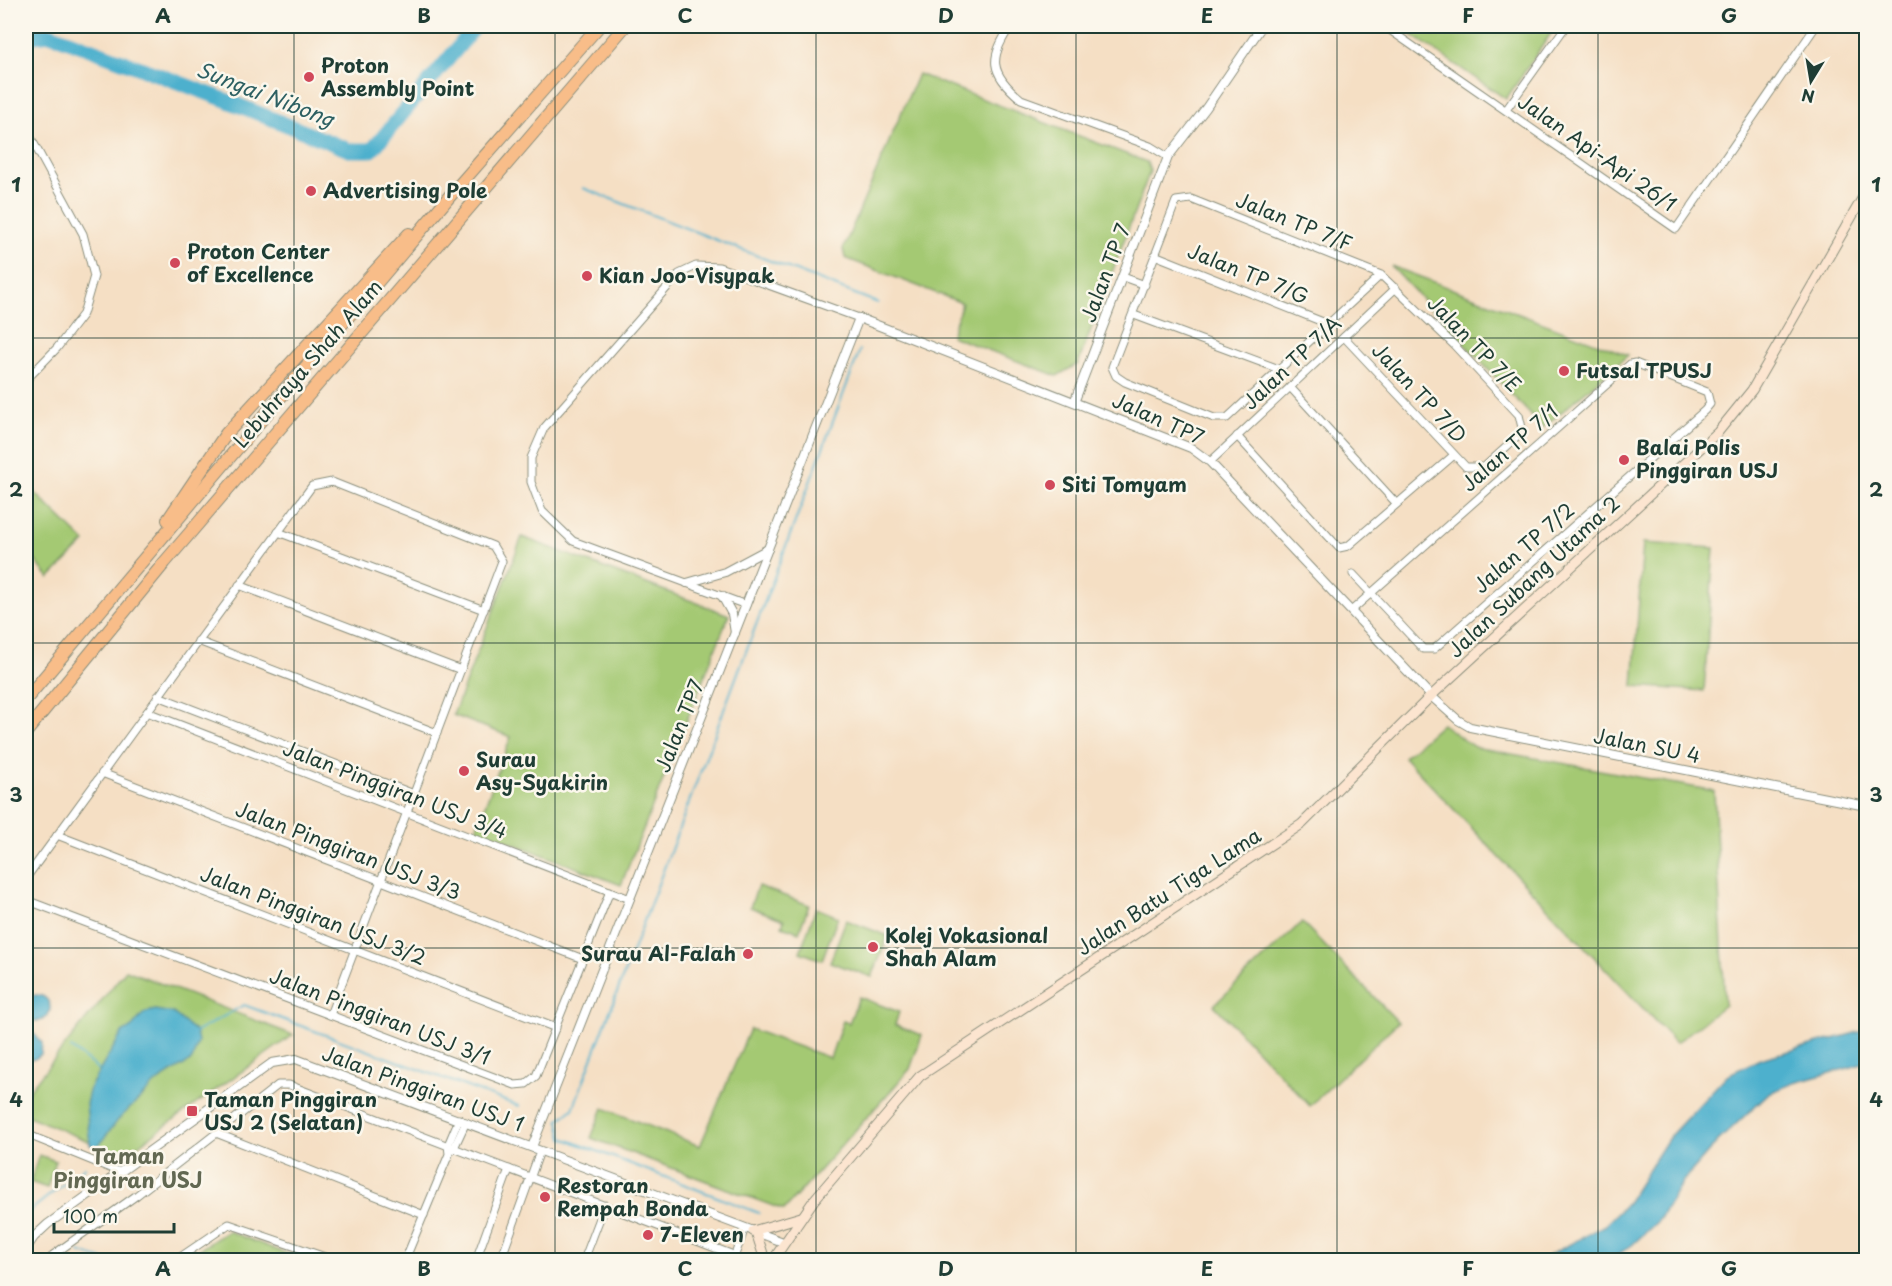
<svg xmlns="http://www.w3.org/2000/svg" width="1892" height="1286" font-family="'Playpen Sans',sans-serif">
  <rect width="100%" height="100%" fill="#fbf7ec"/>
  <filter id="ink" filterUnits="userSpaceOnUse"><feTurbulence type="fractalNoise" baseFrequency=".0167" numOctaves="2"/><feDisplacementMap in="SourceGraphic" scale="12" xChannelSelector="R" yChannelSelector="G"/><feConvolveMatrix kernelMatrix="1 2 1 2 8 2 1 2 1" color-interpolation-filters="sRGB"/></filter>
  <filter id="wash" filterUnits="userSpaceOnUse"><feTurbulence type="fractalNoise" baseFrequency=".008" numOctaves="4" result="noise"/><feDisplacementMap in="SourceGraphic" scale="24" xChannelSelector="R" yChannelSelector="G"/><feGaussianBlur stdDeviation="1.35" result="paint"/><feColorMatrix in="noise" values="0 0 0 0 0 0 0 0 0 0 0 0 0 0 0 0 0 1.4 0 .05"/><feComposite in="paint" operator="in"/></filter>
  <g filter="url(#wash)">
    <rect width="100%" height="100%" fill="#f5dfc4"/>
    <g fill="#a4c973" stroke="#628354" stroke-width="1.5">
      <polygon points="1399,26 1556,26 1506,99"/>
      <polygon points="918,74 1147,162 1150,171 1078,364 1057,376 951,336 962,303 845,258 843,249"/>
      <polygon points="1391,266 1628,355 1543,428"/>
      <polygon points="26,484 85,542 49,578 26,549"/>
      <polygon points="522,537 729,615 621,885 476,829 511,737 453,715"/>
      <polygon points="1643,543 1714,548 1704,691 1633,686"/>
      <polygon points="1442,724 1474,747 1714,791 1725,1005 1676,1043 1404,757"/>
      <polygon points="758,886 809,905 799,932 782,926 784,920 750,907"/>
      <polygon points="816,908 838,917 822,960 800,952"/>
      <polygon points="846,920 888,936 872,977 830,962"/>
      <polygon points="1302,922 1398,1022 1310,1106 1214,1005"/>
      <polygon points="126,970 293,1035 123,1156 26,1115 26,1094"/>
      <polygon points="859,997 899,1012 895,1025 922,1035 910,1069 784,1210 591,1138 603,1108 700,1146 750,1029 830,1058 843,1021 849,1023"/>
      <polygon points="39,1155 56,1161 47,1188 30,1182"/>
      <polygon points="228,1231 303,1260 183,1260"/>
    </g>
    <g fill="#4eb0cd" stroke="#367680" stroke-width="1.5">
      <circle cx="37" cy="1008" r="13"/>
      <polygon points="155,1010 173,1013 196,1032 198,1042 192,1060 158,1081 119,1119 97,1147 90,1145 86,1104 90,1087 122,1033 132,1027 144,1013"/>
      <polygon points="1866,1030 1866,1063 1794,1083 1769,1093 1717,1142 1683,1181 1659,1220 1632,1245 1610,1260 1541,1260 1605,1225 1627,1203 1670,1136 1727,1075 1760,1059"/>
      <polygon points="26,1034 34,1034 42,1043 41,1054 35,1059 26,1059"/>
    </g>
    <g fill="none" stroke-linecap="round" stroke-linejoin="round">
      <g stroke="#4eb0cd" stroke-width="2">
        <polyline points="583,188 878,303"/>
        <polyline points="196,1032 244,1005 519,1106"/>
        <polyline points="71,1048 99,1070"/>
        <polyline points="759,1213 563,1138 559,1120 573,1109 860,350"/>
        <polyline points="26,1214 85,1167"/>
        <polyline points="79,1252 103,1260"/>
      </g>
      <polyline stroke="#4eb0cd" stroke-width="15" points="26,37 50,34 228,101 349,150 372,150 476,26"/>
    </g>
  </g>
  <g filter="url(#ink)">
    <g fill="none" stroke-linecap="round" stroke-linejoin="round">
      <defs>
        <g id="minor">
          <path d="M1011,26C989,57 989,73 1021,99L1150,146L1168,157"/>
          <polyline points="1384,26 1676,229 1816,26"/>
          <polyline points="1506,110 1566,26"/>
          <polyline points="26,129 83,234 94,276 83,314 57,348 26,380"/>
          <polyline points="1157,256 1328,324"/>
          <polyline points="1123,277 1145,285"/>
          <polyline points="1134,315 1279,369"/>
          <polyline points="1344,337 1466,467 1484,467 1523,432 1519,415 1454,345 1381,275 1191,199 1176,201 1112,367 1116,376 1125,382 1214,418 1227,418 1381,275"/>
          <polyline points="1290,387 1396,503"/>
          <polyline points="1237,436 1339,548 1348,546 1454,455"/>
          <polyline points="1210,462 1396,288"/>
          <polyline points="278,532 484,610"/>
          <polyline points="239,585 461,670"/>
          <polyline points="746,605 573,541 542,511 531,482 531,458 544,428 679,274 696,266 719,267 859,318"/>
          <path d="M1351,611C1444,528 1537,446 1630,364L1635,363L1707,392L1710,404L1705,410L1434,649H1423L1353,574"/>
          <polyline points="198,641 437,733"/>
          <polyline points="158,696 414,794"/>
          <polyline points="147,712 630,899"/>
          <polyline points="102,773 583,959"/>
          <polyline points="57,835 556,1028"/>
          <polyline points="26,878 312,486 332,482 493,546 502,561 330,1015"/>
          <polyline points="26,900 515,1085 526,1084 536,1076 610,891"/>
          <polyline points="216,1133 424,1215"/>
          <polyline points="26,1134 120,1172"/>
          <polyline points="453,1150 466,1122"/>
          <polyline points="53,1255 69,1260"/>
          <polyline points="489,1255 503,1260"/>
          <polyline points="501,1259 540,1151"/>
          <polyline points="51,1260 53,1255 137,1195 278,1085 289,1085 736,1256"/>
          <polyline points="176,1260 229,1224 334,1260"/>
          <polyline points="405,1260 449,1154 448,1145 459,1119"/>
          <polyline points="476,1260 509,1169"/>
          <polyline points="584,1260 605,1205"/>
          <polyline points="733,1260 745,1228"/>
        </g>
        <g id="tertiary">
          <polyline points="1075,400 1168,157 1206,108 1262,26"/>
          <polyline points="687,583 725,572 768,549"/>
          <polyline points="722,596 732,614 735,633"/>
          <polyline points="532,1147 859,318 1191,448 1210,462 1431,696 1458,720 1470,727 1866,806"/>
          <polyline points="26,1249 34,1237 48,1224 272,1063 296,1059 783,1242"/>
        </g>
        <g id="secondary">
          <polyline points="753,1231 801,1217"/>
          <polyline points="756,1232 765,1260"/>
          <polyline points="773,1260 814,1200 920,1076 1302,824 1431,696 1718,432 1752,390 1866,192"/>
        </g>
        <g id="motorway">
          <polyline points="168,520 226,434 409,234"/>
          <polyline points="26,699 449,197 599,26"/>
          <polyline points="26,732 165,562 625,26"/>
        </g>
      </defs>
      <use href="#minor" stroke="#8a8e7c" stroke-width="9"/>
      <use href="#tertiary" stroke="#8a8e7c" stroke-width="10"/>
      <use href="#secondary" stroke="#8a8e7c" stroke-width="11"/>
      <use href="#motorway" stroke="#8a8e7c" stroke-width="14"/>
      <use href="#minor" stroke="#fff" stroke-width="7"/>
      <use href="#tertiary" stroke="#fff" stroke-width="8"/>
      <use href="#secondary" stroke="#fce5d0" stroke-width="9"/>
      <use href="#motorway" stroke="#f8bd89" stroke-width="12"/>
    </g>
  </g>
  <path fill="none" stroke="#1f3d34" stroke-width="1.5" stroke-opacity="0.55" d="M294,26V1260M555,26V1260M816,26V1260M1076,26V1260M1337,26V1260M1598,26V1260M26,338H1866M26,643H1866M26,948H1866"/>
  <g fill="#d1495b" stroke="#fbf7ec" stroke-width="2">
    <circle cx="309" cy="77" r="6"/>
    <circle cx="311" cy="191" r="6"/>
    <circle cx="175" cy="263" r="6"/>
    <circle cx="587" cy="276" r="6"/>
    <circle cx="1564" cy="371" r="6"/>
    <circle cx="1624" cy="460" r="6"/>
    <circle cx="1050" cy="485" r="6"/>
    <circle cx="464" cy="771" r="6"/>
    <circle cx="873" cy="947" r="6"/>
    <circle cx="748" cy="954" r="6"/>
    <rect x="186" y="1105" width="12" height="12" rx="3"/>
    <circle cx="545" cy="1197" r="6"/>
    <circle cx="648" cy="1235" r="6"/>
  </g>
  <g text-anchor="middle" stroke-width="5" stroke-linejoin="round" paint-order="stroke">
    <g font-size="20" font-weight="bold" fill="#1f3d34" stroke="#fbf7ec" text-anchor="start">
      <text x="321" y="73">Proton<tspan x="321" dy="23">Assembly Point</tspan></text>
      <text x="323" y="198">Advertising Pole</text>
      <text x="187" y="259">Proton Center<tspan x="187" dy="23">of Excellence</tspan></text>
      <text x="599" y="283">Kian Joo-Visypak</text>
      <text x="1576" y="378">Futsal TPUSJ</text>
      <text x="1636" y="455">Balai Polis<tspan x="1636" dy="23">Pinggiran USJ</tspan></text>
      <text x="1062" y="492">Siti Tomyam</text>
      <text x="476" y="767">Surau<tspan x="476" dy="23">Asy-Syakirin</tspan></text>
      <text x="885" y="943">Kolej Vokasional<tspan x="885" dy="23">Shah Alam</tspan></text>
      <text x="736" y="961" text-anchor="end">Surau Al-Falah</text>
      <text x="204" y="1107">Taman Pinggiran<tspan x="204" dy="23">USJ 2 (Selatan)</tspan></text>
      <text x="557" y="1193">Restoran<tspan x="557" dy="23">Rempah Bonda</tspan></text>
      <text x="660" y="1242">7-Eleven</text>
    </g>
    <g font-size="20" fill="#1f3d34" stroke="#fbf7ec">
      <text transform="translate(1597 153) rotate(35)" y="7">Jalan Api-Api 26/1</text>
      <text transform="translate(1294 222) rotate(22)" y="7">Jalan TP 7/F</text>
      <text transform="translate(1106 273) rotate(-69)" y="7">Jalan TP 7</text>
      <text transform="translate(1248 274) rotate(22)" y="7">Jalan TP 7/G</text>
      <text transform="translate(1474 344) rotate(46)" y="7">Jalan TP 7/E</text>
      <text transform="translate(1292 363) rotate(-43)" y="7">Jalan TP 7/A</text>
      <text transform="translate(308 364) rotate(-49)" y="7">Lebuhraya Shah Alam</text>
      <text transform="translate(1419 393) rotate(47)" y="7">Jalan TP 7/D</text>
      <text transform="translate(1158 419) rotate(24)" y="7">Jalan TP7</text>
      <text transform="translate(1510 448) rotate(-41)" y="7">Jalan TP 7/1</text>
      <text transform="translate(1524 548) rotate(-41)" y="7">Jalan TP 7/2</text>
      <text transform="translate(1534 577) rotate(-43)" y="7">Jalan Subang Utama 2</text>
      <text transform="translate(680 726) rotate(-68)" y="7">Jalan TP7</text>
      <text transform="translate(1647 746) rotate(11)" y="7">Jalan SU 4</text>
      <text transform="translate(395 790) rotate(21)" y="7">Jalan Pinggiran USJ 3/4</text>
      <text transform="translate(348 851) rotate(21)" y="7">Jalan Pinggiran USJ 3/3</text>
      <text transform="translate(1169 892) rotate(-33)" y="7">Jalan Batu Tiga Lama</text>
      <text transform="translate(313 916) rotate(21)" y="7">Jalan Pinggiran USJ 3/2</text>
      <text transform="translate(380 1017) rotate(21)" y="7">Jalan Pinggiran USJ 3/1</text>
      <text transform="translate(423 1089) rotate(20)" y="7">Jalan Pinggiran USJ 1</text>
    </g>
    <g font-size="21" font-style="italic" fill="#2d6062" stroke="#fbf7ec">
      <text transform="translate(265 95) rotate(21)" y="7">Sungai Nibong</text>
    </g>
    <g font-size="21" font-weight="bold" fill="#626852" stroke="#fbf7ec">
      <text x="128" y="1164">Taman<tspan x="128" dy="24">Pinggiran USJ</tspan></text>
    </g>
  </g>
  <rect width="1892" height="1286" fill="none" stroke="#fbf7ec" stroke-width="66"/>
  <g transform="translate(1811 81) rotate(191)" stroke="#fbf7ec" stroke-width="4.5" paint-order="stroke">
  <path d="M0-4.5L10 22L0 15L-10 22Z" fill="#1f3d34"/>
  <text y="-9" font-size="16" font-weight="bold" text-anchor="middle" fill="#1f3d34">N</text>
  </g>
  <path d="M54 1223v9h120v-9" fill="none" stroke="#1f3d34" stroke-width="3"/>
  <text x="63" y="1223" font-size="18" fill="#1f3d34" stroke="#fbf7ec" stroke-width="4.5" paint-order="stroke">100 m</text>
  <rect x="33" y="33" width="1826" height="1220" fill="none" stroke="#1f3d34" stroke-width="2"/>
  <g font-size="20" text-anchor="middle" font-weight="bold" fill="#1f3d34">
    <text x="163" y="23">A</text>
    <text x="424" y="23">B</text>
    <text x="685" y="23">C</text>
    <text x="946" y="23">D</text>
    <text x="1207" y="23">E</text>
    <text x="1468" y="23">F</text>
    <text x="1729" y="23">G</text>
    <text x="16" y="192">1</text>
    <text x="1876" y="192">1</text>
    <text x="16" y="497">2</text>
    <text x="1876" y="497">2</text>
    <text x="16" y="802">3</text>
    <text x="1876" y="802">3</text>
    <text x="16" y="1107">4</text>
    <text x="1876" y="1107">4</text>
    <text x="163" y="1276">A</text>
    <text x="424" y="1276">B</text>
    <text x="685" y="1276">C</text>
    <text x="946" y="1276">D</text>
    <text x="1207" y="1276">E</text>
    <text x="1468" y="1276">F</text>
    <text x="1729" y="1276">G</text>
  </g>
</svg>
